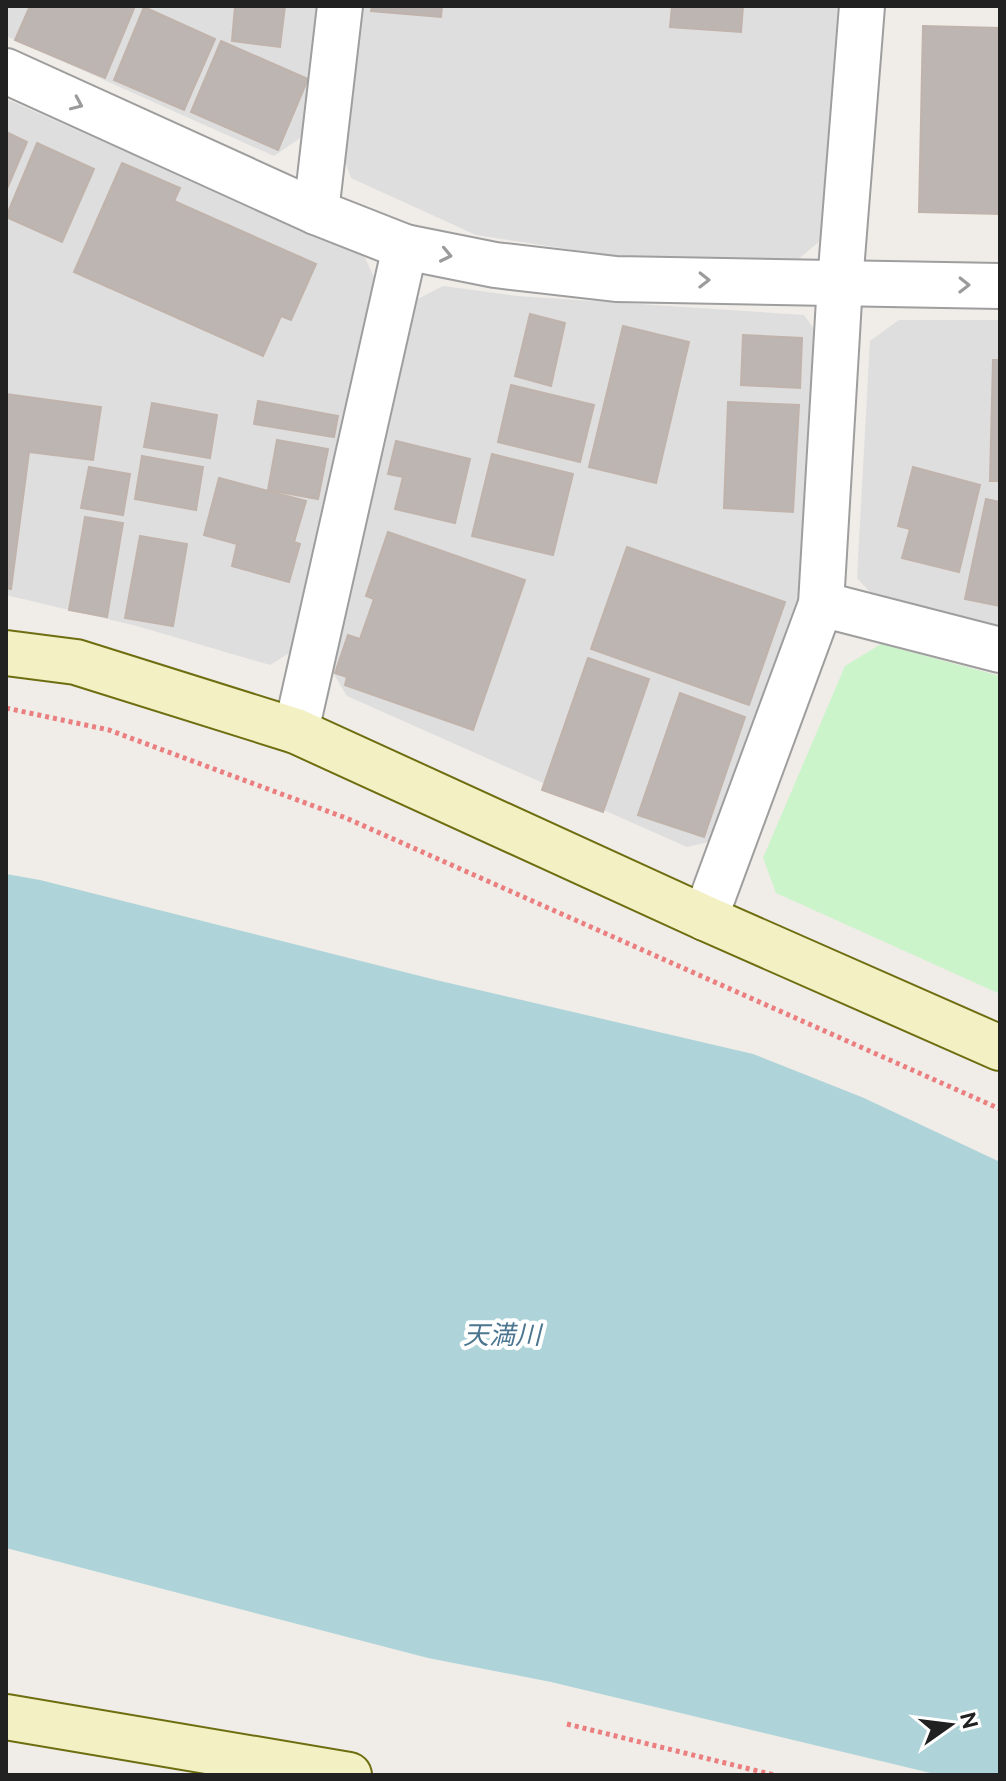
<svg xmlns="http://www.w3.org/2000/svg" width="1006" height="1781" font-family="Ubuntu,'Noto Sans JP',sans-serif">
  <rect width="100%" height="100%" fill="#f0ece8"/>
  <g fill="#dedede">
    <polygon points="6,6 321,6 303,136 274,156 6,36"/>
    <polygon points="358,6 838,6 820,241 796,261 613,256 476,235 351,178 340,147"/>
    <polygon points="6,99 364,256 378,285 291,652 270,665 137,626 6,595"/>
    <polygon points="443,286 517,296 804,315 817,333 802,585 712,841 687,847 347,696 332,671 412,302"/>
    <polygon points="899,320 1000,320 1000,629 870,592 857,578 870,341"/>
  </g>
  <polygon fill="#ccf4cb" points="881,644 1000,676 1000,994 776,893 763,858 845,666"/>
  <polygon fill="#aed4d9" points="6,874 40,880 436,980 753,1054 864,1098 1000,1162 1000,1775 939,1775 551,1682 428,1658 6,1548"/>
  <g fill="#bdb5b1" stroke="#c0b3ac" stroke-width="2">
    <polygon points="30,6 135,6 105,78 15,40"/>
    <polygon points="235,6 285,6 280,47 232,41"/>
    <polygon points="372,6 442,6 441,17 371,11"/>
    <polygon points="672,6 743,6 741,32 670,27"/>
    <polygon points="144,7 215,39 184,110 114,80"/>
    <polygon points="923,26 1000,28 1000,214 919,212"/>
    <polygon points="221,41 308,79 278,150 191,112"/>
    <polygon points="6,132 27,142 6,191"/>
    <polygon points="37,143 94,169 62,242 6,217"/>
    <polygon points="122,163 180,188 174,201 316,264 291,320 281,316 263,356 74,272"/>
    <polygon points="530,314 565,323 551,386 515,376"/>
    <polygon points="623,326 689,342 656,483 589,467"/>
    <polygon points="743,335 802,338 800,388 741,385"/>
    <polygon points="993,360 1000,360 1000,481 990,481"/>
    <polygon points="511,385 594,405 580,462 498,442"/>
    <polygon points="6,394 101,407 93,460 29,452 11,589 6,588"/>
    <polygon points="258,401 338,416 334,437 254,424"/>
    <polygon points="728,402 799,405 793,512 724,508"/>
    <polygon points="152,403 217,415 210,458 144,447"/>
    <polygon points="277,440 328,449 318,499 268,490"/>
    <polygon points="396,441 470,459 455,523 395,509 403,477 388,474"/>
    <polygon points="492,454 573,474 553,555 472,536"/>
    <polygon points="142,456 203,467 196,510 135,499"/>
    <polygon points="89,467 130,474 123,515 81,508"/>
    <polygon points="913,467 980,485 959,572 902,558 910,529 898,526"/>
    <polygon points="219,478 306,501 294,542 300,544 289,582 232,566 237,544 204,535"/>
    <polygon points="986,499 1000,502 1000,606 965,599"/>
    <polygon points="85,517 123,523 107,617 69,610"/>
    <polygon points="388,532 525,580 473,730 345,685 347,677 335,673 348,635 360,639 374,599 366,596"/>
    <polygon points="140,536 187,544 173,626 125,618"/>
    <polygon points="627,547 785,602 749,705 591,649"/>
    <polygon points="588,658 649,679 603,812 542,790"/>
    <polygon points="680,693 745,717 704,837 638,815"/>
  </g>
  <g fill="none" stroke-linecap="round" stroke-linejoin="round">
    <defs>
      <g id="street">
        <polyline points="6,71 316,212 405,247 495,265 616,279 1000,286"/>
        <polyline points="316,212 340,6"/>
        <polyline points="821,604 1000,650"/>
        <polyline points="296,731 405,247"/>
        <polyline points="705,918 821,604 840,283 862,6"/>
      </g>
      <g id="secondary">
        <polyline points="6,653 76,662 296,731 705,918 1000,1048"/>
        <polyline points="6,1717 349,1775"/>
      </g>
    </defs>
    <use href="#street" stroke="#9e9e9e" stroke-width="48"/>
    <use href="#secondary" stroke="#6e6e11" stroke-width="48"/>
    <g stroke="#eb7e7f" stroke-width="5" stroke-dasharray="4 4" stroke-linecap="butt">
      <polyline points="6,708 109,730 346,818 1000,1109"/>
      <polyline points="567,1724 774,1775"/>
    </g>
    <use href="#street" stroke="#fff" stroke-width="44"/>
    <use href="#secondary" stroke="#f3f0c3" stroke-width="44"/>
  </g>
  <defs><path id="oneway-chevron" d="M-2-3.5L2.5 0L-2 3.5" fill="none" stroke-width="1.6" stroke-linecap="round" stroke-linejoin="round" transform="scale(2)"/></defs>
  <g stroke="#9b9b9b">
    <use href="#oneway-chevron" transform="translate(77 104) rotate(24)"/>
    <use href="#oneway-chevron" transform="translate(446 255) rotate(12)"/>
    <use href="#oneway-chevron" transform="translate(704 280) rotate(1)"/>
    <use href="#oneway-chevron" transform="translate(964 285) rotate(1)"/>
  </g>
  <g text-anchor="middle" stroke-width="8" stroke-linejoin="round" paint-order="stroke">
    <g font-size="26" font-style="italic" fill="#4c7690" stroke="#fff">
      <text x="502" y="1344">天満川</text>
    </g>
  </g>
  <rect width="1006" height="1781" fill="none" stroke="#212121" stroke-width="16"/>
  <g transform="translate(950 1725) rotate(76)" stroke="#ffffff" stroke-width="6" paint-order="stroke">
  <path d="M0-6L14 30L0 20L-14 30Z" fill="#212121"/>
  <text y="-12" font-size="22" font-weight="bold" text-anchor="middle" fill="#212121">N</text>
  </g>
</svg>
